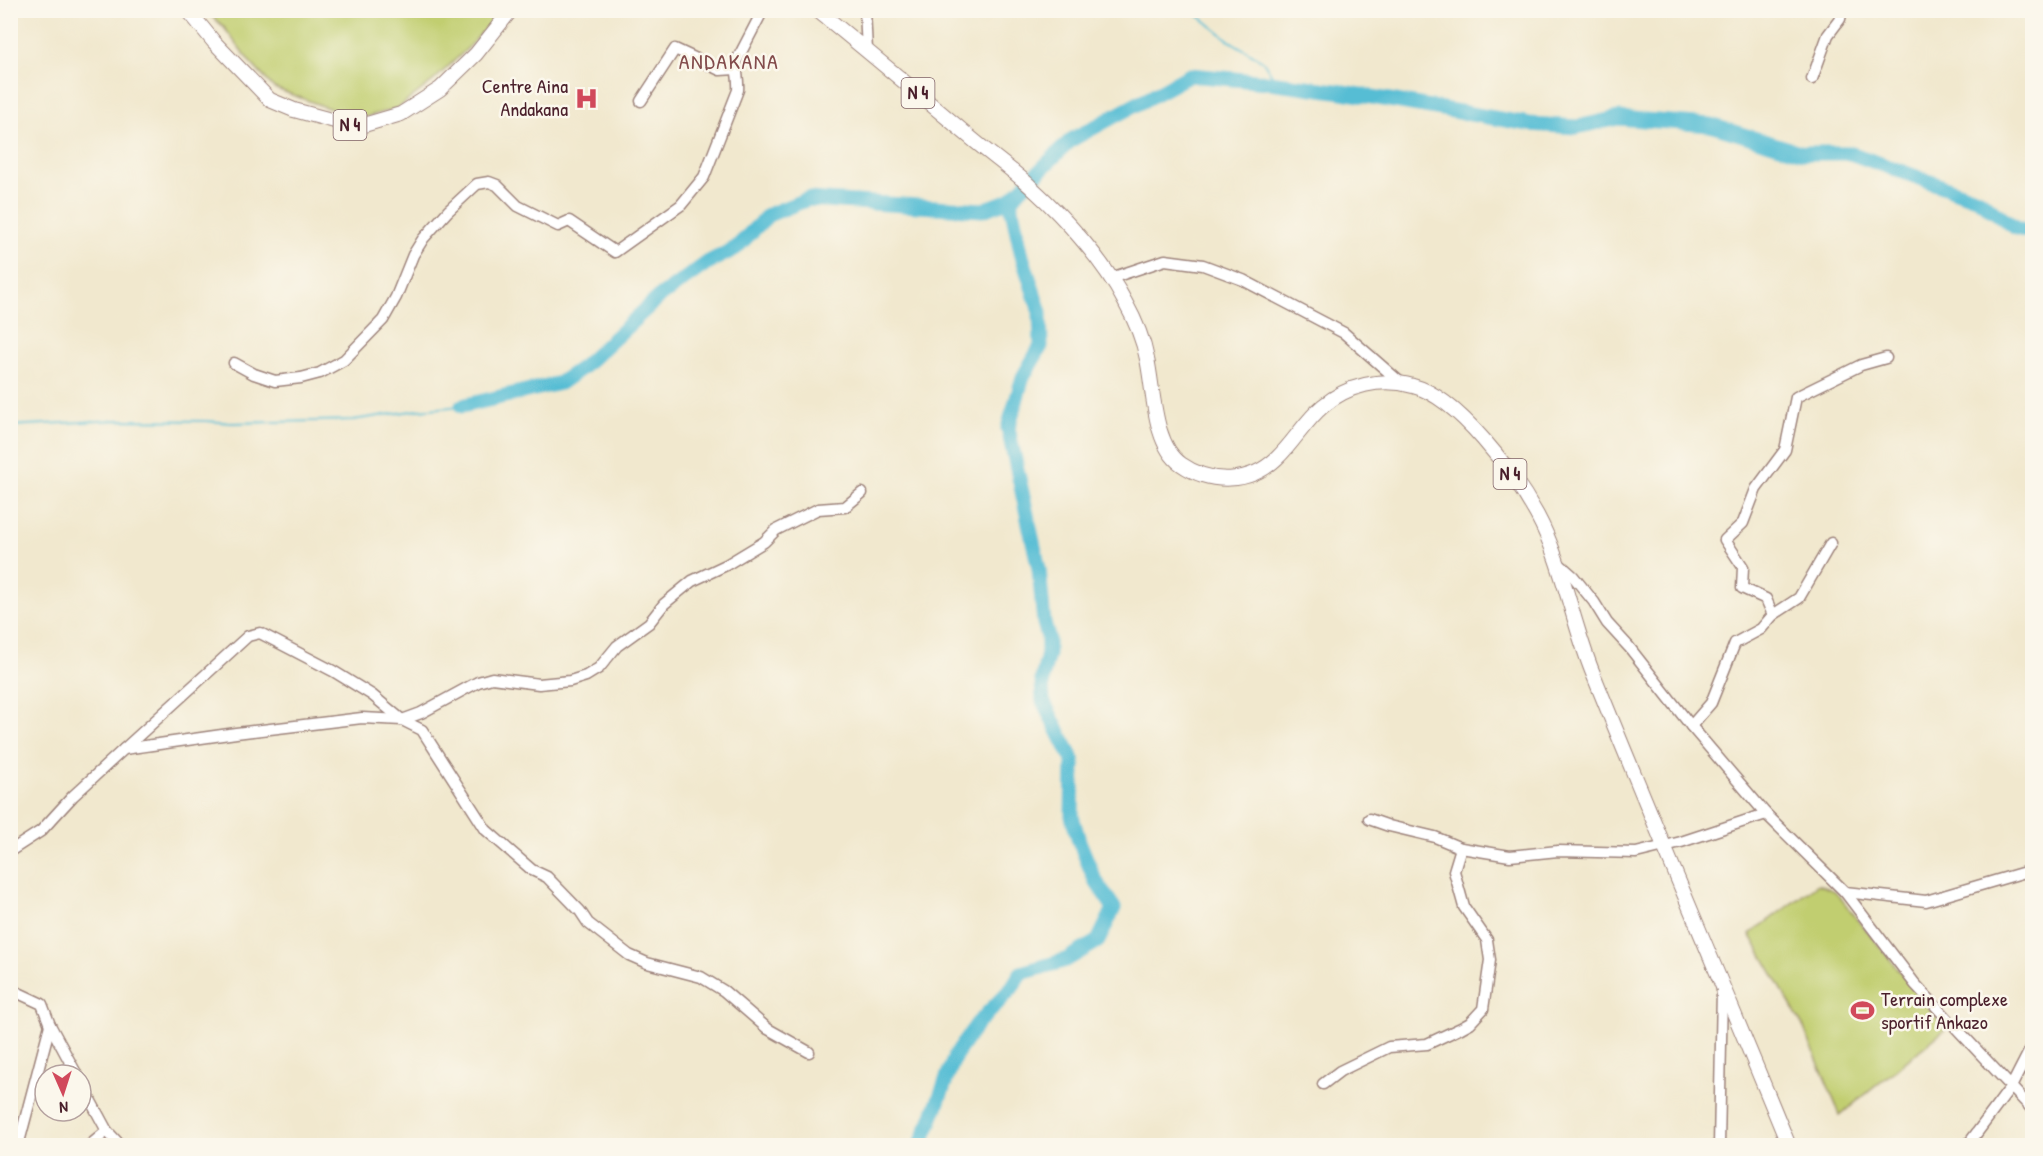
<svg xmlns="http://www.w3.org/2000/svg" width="2043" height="1156" font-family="'Patrick Hand',sans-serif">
  <rect width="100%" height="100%" fill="#fbf7ec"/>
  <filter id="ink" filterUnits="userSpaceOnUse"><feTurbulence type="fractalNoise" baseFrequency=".0167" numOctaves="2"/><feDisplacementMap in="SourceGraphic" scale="12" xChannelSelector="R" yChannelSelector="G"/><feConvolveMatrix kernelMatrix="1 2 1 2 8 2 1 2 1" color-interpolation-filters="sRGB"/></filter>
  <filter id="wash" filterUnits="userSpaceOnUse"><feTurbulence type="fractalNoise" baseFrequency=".008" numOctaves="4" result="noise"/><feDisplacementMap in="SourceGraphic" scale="24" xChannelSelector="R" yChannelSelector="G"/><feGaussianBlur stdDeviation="1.35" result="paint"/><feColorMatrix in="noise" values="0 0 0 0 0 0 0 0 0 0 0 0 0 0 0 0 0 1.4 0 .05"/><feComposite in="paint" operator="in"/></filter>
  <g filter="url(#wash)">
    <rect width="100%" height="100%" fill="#f1e8ce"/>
    <g fill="#c1ce70" stroke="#86764e" stroke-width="1.5">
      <polygon points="205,11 501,11 470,46 434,80 398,108 358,119 274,88 250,62 223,26"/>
      <polygon points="1818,884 1835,891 1946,1029 1840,1115 1804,1028 1750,934"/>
    </g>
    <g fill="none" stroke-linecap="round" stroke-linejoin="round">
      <g stroke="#56bdd4" stroke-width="2">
        <polyline points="1191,10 1230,41 1263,61 1277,83"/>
        <polyline points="10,426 117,420 206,421 233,423 353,420 418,410 462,406"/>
      </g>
      <g stroke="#56bdd4" stroke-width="15">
        <polyline points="462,406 560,383 583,367 658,298 707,263 736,248 768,215 808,199 983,210 1010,200 1071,140 1190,75 1277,83 1343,92 1529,124 1577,127 1618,118 1710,125 1803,153 1850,153 1978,199 2016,228 2032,232"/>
        <polyline points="920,1146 930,1123 955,1056 977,1024 1011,989 1021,973 1066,960 1098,941 1114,908 1095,880 1079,841 1072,816 1073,760 1043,701 1042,679 1048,654 1048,637 1044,623 1039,569 1008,428 1023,377 1041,346 1040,312 1022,256 1010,200"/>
      </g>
    </g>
  </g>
  <g filter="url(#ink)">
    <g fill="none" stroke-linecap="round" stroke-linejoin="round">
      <defs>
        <g id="minor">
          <polyline points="865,10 867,51"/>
          <polyline points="1812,79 1828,35 1840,19 1842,10"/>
          <polyline points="641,101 675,49 720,70 736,69"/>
          <polyline points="1111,278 1165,260 1203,265 1243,280 1344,333 1401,383"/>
          <path d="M234,363L254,374L275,381L301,378L320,373L344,360L383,320L396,297L413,255L423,239L448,211L477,184L489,182L497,185L518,206L558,226L569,221L615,252L681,205L704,177L738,90C739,80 736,71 736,62L763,10"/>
          <polyline points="1556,561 1573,576 1594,602 1607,623 1629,647 1691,726 1766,814 1845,892 1926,901 2032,870"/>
          <polyline points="1773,615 1766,599 1742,588 1743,567 1725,540 1743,523 1756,489 1785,450 1796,397 1861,365 1886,358"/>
          <polyline points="1691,726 1711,703 1735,643 1761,629 1773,615 1799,598 1831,543"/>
          <polyline points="124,749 248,636 260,633 333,671 372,695 402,720 422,730 486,830 532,870 547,877 580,911 588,923 629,955 647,963 701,977 724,991 768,1029 809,1052"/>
          <polyline points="1369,819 1389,826 1435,837 1461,848 1510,856 1558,851 1636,853 1681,842 1766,814"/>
          <polyline points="10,851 41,831 73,796 124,749 236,733 362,718 402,720 421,713 478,682 492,678 539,684 570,681 586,676 599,668 617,646 649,623 664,604 692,581 726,565 764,542 776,530 818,509 845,507 862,493"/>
          <polyline points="1845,892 1915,984 2032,1109"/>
          <polyline points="10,989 42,1004 50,1025 77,1075"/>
          <polyline points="81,1083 107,1131 121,1146"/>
          <polyline points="1323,1084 1340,1071 1389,1047 1427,1044 1461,1028 1470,1023 1483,1009 1490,960 1487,940 1464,907 1454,871 1461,848"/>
          <polyline points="18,1146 50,1025"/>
          <polyline points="89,1146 107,1131"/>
          <polyline points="1719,1146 1722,990"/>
          <polyline points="1967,1146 2011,1087 2032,1046"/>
        </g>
        <g id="major">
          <polyline points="188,10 214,42 270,100 294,110 357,127 401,114 440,89 476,54 511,10"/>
          <path d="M817,10C869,52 920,95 971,138C991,155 1013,170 1032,188C1066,219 1104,261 1125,302C1135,320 1143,338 1147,359C1154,390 1153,444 1181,464C1211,485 1250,484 1277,458C1294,442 1305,421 1323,406C1348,385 1381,377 1413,386C1458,397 1515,475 1537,515C1562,561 1572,621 1592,671C1656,830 1724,987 1789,1146"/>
        </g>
      </defs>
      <use href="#minor" stroke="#9e847c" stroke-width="13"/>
      <use href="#major" stroke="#9e847c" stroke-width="16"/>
      <use href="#minor" stroke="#fff" stroke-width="10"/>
      <use href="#major" stroke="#fff" stroke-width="14"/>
    </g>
  </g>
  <defs>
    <symbol id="hospital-bare" viewBox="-9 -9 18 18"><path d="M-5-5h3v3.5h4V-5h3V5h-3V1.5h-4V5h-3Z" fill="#d1495b" stroke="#fbf7ec" stroke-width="2.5" paint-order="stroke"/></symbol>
    <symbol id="stadium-bare" viewBox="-9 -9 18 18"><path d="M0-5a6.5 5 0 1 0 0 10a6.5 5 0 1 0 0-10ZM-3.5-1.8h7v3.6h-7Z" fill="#d1495b" stroke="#fbf7ec" stroke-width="2.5" paint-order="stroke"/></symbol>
  </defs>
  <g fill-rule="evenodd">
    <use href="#hospital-bare" x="570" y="82" width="33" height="33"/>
    <use href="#stadium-bare" x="1846" y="994" width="33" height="33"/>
  </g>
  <g text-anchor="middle" stroke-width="5" stroke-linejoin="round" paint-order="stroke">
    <g fill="#fbf7ec" stroke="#7f6065" stroke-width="1.5">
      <rect x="901.5" y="78" width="33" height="30" rx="4.5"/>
      <rect x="333.5" y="110" width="33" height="30" rx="4.5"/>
      <rect x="1493.5" y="459" width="33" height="30" rx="4.5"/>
    </g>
    <g font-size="18" font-weight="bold" fill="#4a1f2b">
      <text x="918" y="99">N 4</text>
      <text x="350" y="131">N 4</text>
      <text x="1510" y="480">N 4</text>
    </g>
    <g font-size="20" fill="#4a1f2b" stroke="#fbf7ec" text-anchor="end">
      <text x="568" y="93">Centre Aina<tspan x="568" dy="23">Andakana</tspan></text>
      <text x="1881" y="1006" text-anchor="start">Terrain complexe<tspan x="1881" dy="23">sportif Ankazo</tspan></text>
    </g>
    <g font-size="22" letter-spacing="1.5" fill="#834c4c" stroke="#fbf7ec">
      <text x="729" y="69">ANDAKANA</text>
    </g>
  </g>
  <rect width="2043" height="1156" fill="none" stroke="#fbf7ec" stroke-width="36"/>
  <g transform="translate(63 1093) rotate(177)"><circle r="28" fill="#fbf7ec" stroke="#b4a19f" stroke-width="1.5"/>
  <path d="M0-4.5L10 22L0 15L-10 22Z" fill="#d1495b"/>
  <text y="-9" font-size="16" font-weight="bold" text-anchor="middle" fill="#4a1f2b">N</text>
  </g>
</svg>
